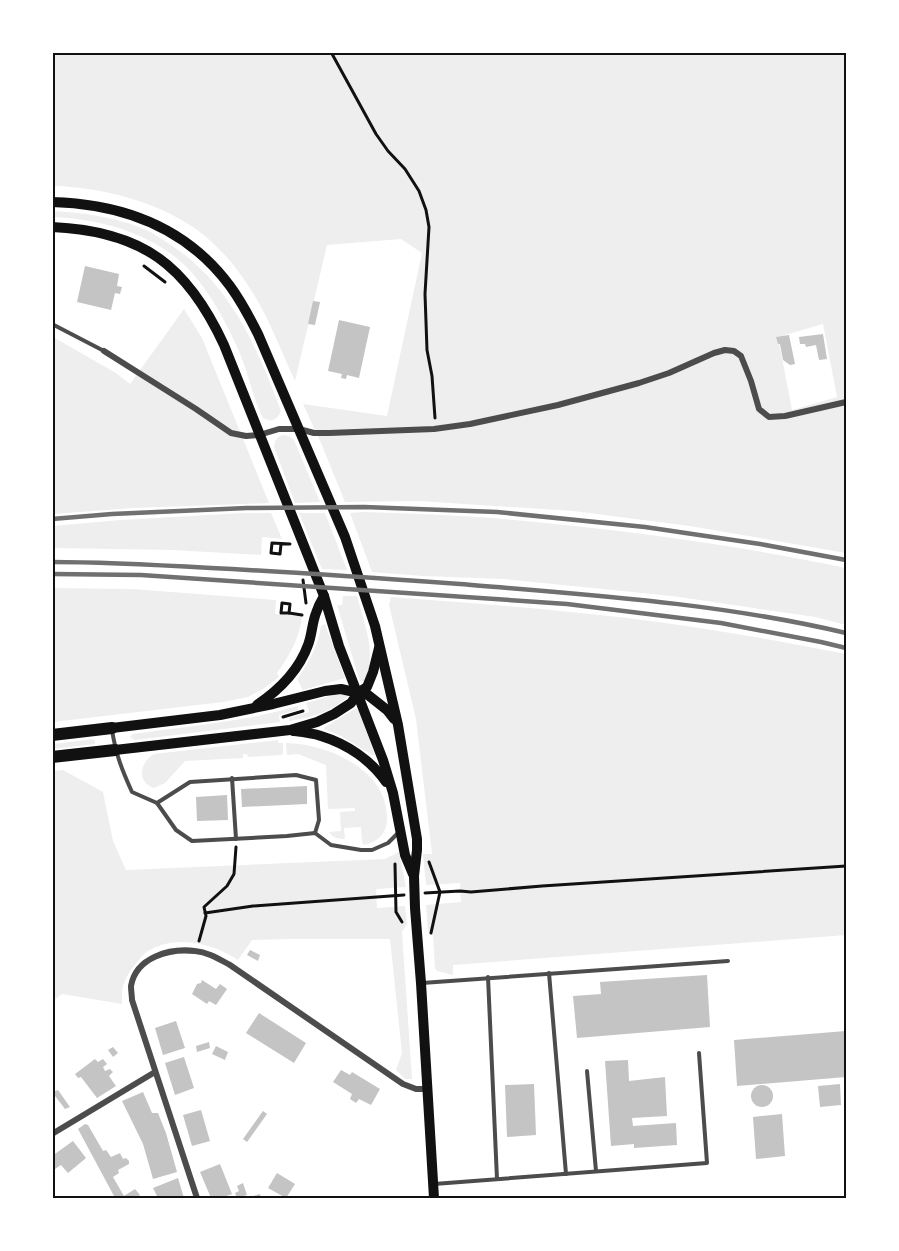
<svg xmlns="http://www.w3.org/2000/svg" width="899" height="1251" font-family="Raleway,sans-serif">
  <rect width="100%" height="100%" fill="#fff"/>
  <g fill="#eee" fill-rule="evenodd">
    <path d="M52,53H846V553L690,526L573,511L419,501L345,502L321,443L303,404L387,416L422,253L401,239L327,245L295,381C281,351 269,318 251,290C237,267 218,245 196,229C156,201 100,187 53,186ZM823,324L837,397L792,410L778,337Z"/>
    <path d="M53,211C82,213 111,216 139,227C150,231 161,238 171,245C231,285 256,345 281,411C277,420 272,423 263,418C252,396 248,371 238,349C226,322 212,296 193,274C159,235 103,219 53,217Z"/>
    <polygon points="184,309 202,338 269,503 133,508 53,514 53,337 116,373 130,384"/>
    <path d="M282,435L289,436L294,440L320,502L295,503L274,447C275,441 276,438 282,435Z"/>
    <path d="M364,512C414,514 464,515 514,520C625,530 737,545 846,568V625L815,617L672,596L504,579L423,576L372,572L350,513Z"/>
    <polygon points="243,513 271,513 282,539 262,537 261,555 173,550 53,548 53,526 120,520"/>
    <polygon points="299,513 325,513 347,570 322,569"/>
    <path d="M52,588L132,589L276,600L275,614L302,616C300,638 289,656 277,673L279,677L263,689L248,697L223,702L53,722Z"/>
    <path d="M343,596H357C364,624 378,654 364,681L361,682L359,679L337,605H342Z"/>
    <path d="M391,597C466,603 542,608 618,617C694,626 771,639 846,654V935L453,965V975L437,971L435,968L433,936L428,932L426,905L461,902L460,883L426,885L423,854H432L416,719L389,605Z"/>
    <path d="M325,624L345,678L303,690L297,679C309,662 318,646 321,626Z"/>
    <path d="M344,694L348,696L347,697C331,713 311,717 289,721V718L309,712L306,703L334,695Z"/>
    <path d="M298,706V710L279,715L280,722L135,740L130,737L133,734C188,726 244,722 298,706Z"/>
    <polygon points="355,709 358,709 375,755 372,755 341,736 324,729 325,727"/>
    <polygon points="94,739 95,744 53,749 53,744"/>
    <path d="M278,740V743H283V753L281,755L248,757L247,754H243V758L185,761L165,783L154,788C136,782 140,762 154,754Z"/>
    <path d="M286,743C328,744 389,770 387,820C386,834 378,842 364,845L362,842L361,827L344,828L345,839C338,839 333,838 329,832L341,831L340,812L355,811V808L328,809L326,765L298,754L287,755Z"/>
    <path d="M63,770L103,792L113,841L126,870L385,859L399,852L406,887L376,889L377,908L405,906L407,924L402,932L412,1079H405L396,1070L402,1053L390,939H288L252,940L238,960C213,943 175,934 148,951C143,954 139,960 135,965C129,971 124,981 122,990C122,994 122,999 122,1004L62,994L53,1001V771Z"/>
  </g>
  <g fill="#c4c4c4">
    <polygon points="85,266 119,274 117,286 122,287 120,294 115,293 111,310 77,302"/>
    <polygon points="313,301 320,302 315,325 308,324"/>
    <polygon points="339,320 370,327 359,378 347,375 346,379 341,378 342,374 328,371"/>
    <polygon points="823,334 827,359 819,360 816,345 806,347 805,344 800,344 799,337"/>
    <polygon points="789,335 795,364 790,365 783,360 780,344 778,344 776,337"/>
    <polygon points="307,786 307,804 242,807 241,789"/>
    <polygon points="227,795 228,820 197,821 196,797"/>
    <polygon points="250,950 260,955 258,961 247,955"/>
    <polygon points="707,975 710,1027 577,1038 573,996 601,994 600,982"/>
    <polygon points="202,980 216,989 220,984 227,989 216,1005 209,1001 207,1004 192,994 197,984 201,983"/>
    <polygon points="259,1013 306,1043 294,1063 246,1033"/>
    <polygon points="176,1021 185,1048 163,1055 155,1028"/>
    <polygon points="846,1031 846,1077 737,1086 734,1040"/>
    <polygon points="209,1042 210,1048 197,1052 196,1046"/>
    <polygon points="216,1046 228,1052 225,1060 212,1054"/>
    <polygon points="113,1047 118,1053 113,1057 108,1050"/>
    <polygon points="184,1057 194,1088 175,1095 165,1063"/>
    <polygon points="95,1059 98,1062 103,1059 107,1064 103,1067 105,1071 110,1069 113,1072 109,1076 116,1086 97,1098 81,1077 78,1078 75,1074"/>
    <polygon points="628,1060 629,1081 665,1077 667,1116 632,1118 633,1126 676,1123 677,1145 634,1148 634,1144 611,1146 605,1061"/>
    <polygon points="341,1070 350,1075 352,1072 380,1089 371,1105 359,1099 356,1103 350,1099 352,1094 333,1082"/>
    <polygon points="534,1084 536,1135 507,1137 505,1085"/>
    <polygon points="840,1084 841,1105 820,1107 818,1086"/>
    <circle cx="762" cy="1096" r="11"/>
    <polygon points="52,1088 55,1091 58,1090 70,1107 65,1109 52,1092"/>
    <polygon points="143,1092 152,1113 158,1113 166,1133 177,1172 153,1179 143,1144 122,1101"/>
    <polygon points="201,1110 210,1141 192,1146 183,1115"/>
    <polygon points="263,1111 267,1114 247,1142 243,1139"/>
    <polygon points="782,1114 785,1156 756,1159 753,1117"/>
    <polygon points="85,1124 88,1125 103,1151 106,1150 111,1157 120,1153 123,1159 126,1158 129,1161 129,1164 118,1170 119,1173 113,1177 124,1196 135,1189 140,1195 136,1198 111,1198 114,1196 78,1129"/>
    <polygon points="73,1141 86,1158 68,1173 61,1165 52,1171 52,1156"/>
    <polygon points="220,1164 232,1194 221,1198 211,1198 200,1172"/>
    <polygon points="277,1173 295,1184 286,1198 268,1188"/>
    <polygon points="178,1178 184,1198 158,1198 153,1188"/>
    <polygon points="243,1183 247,1195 237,1198 235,1193 239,1191 237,1186"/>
    <polygon points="260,1194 261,1198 246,1198"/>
  </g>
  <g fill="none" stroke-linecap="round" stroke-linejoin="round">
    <g stroke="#111" stroke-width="3">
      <polyline points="331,52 376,134 388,151 405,169 419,191 426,210 429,227 425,294 427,350 432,376 435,418"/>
      <polyline points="144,266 165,282"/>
      <polyline points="281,544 280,554 271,553 272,543 290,544"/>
      <polyline points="303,580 306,603"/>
      <polygon points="282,603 290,604 289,613 281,613"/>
      <polyline points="289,613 302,615"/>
      <polyline points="283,717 303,711"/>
      <polyline points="429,862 440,892 431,933"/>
      <polyline points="395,864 396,912 402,922"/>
      <polyline points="425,893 460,891 471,892 542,886 846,866"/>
      <polyline points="205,913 253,906 404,895"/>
      <polyline points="199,941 206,916 204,907 227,886 234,874 236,847"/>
    </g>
    <g stroke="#4c4c4c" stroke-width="4">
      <polyline points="52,324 104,351"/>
      <path d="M112,730C116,755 122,770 132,792L157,803L176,830L192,841L287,836L315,833L331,845L361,850H372L388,843L398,833"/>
      <polyline points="232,778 236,839"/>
      <polyline points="157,803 190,782 296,775 316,780 319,820 315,833"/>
      <polyline points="549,973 566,1174"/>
      <polyline points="488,977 497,1179"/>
      <polyline points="422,983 728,961"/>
      <polyline points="587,1071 596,1171"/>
      <polyline points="434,1184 707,1163 699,1053"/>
    </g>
    <g stroke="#4c4c4c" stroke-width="6">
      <polyline points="104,351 196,409 231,433 246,436 259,435 279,429 299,429 314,433 329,433 434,429 470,424 558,405 639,383 669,373 714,353 725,350 734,351 741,356 751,381 759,409 769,417 785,416 846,402"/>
      <polyline points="52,1134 155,1072"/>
      <path d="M197,1198L132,1000C132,996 131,991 131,986C136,957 170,948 195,951C208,952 219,959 230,965L403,1084L416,1089H427"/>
    </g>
    <g stroke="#111" stroke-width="10">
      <path d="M52,202C123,204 187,228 230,286C241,301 250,318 258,334L345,537L375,626L398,725L417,839V850L414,876L415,908L421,983L434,1198"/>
      <path d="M52,227C142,231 187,265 224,345L324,596L339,646L383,760L393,793L405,855L413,874"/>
      <path d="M257,705C279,690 299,670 308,645C312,635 312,623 316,613C318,607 321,601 324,596"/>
      <polyline points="112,728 220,715 273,704 325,691 341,689 368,695 387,710 394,719"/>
      <path d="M293,731C302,732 312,733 321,736C347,744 371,760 386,782"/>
      <polyline points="115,750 290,730 317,722 334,714 351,703 358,693 367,687 373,672 379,648"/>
    </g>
    <g stroke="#111" stroke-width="12">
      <polyline points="52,735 112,728"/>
      <polyline points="52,757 115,750"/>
    </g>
    <g stroke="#707070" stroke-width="4.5">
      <polyline points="52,519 112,514 247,508 364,507 497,512 645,527 760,544 846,560"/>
      <path d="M52,562C105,562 158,565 211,568C294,572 377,578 460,584C589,595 720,603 846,633"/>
      <polyline points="52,574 141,575 567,604 721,623 821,642 846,648"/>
    </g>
  </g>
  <rect width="899" height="1251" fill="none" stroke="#ffffff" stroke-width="108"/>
  <rect x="54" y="54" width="791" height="1143" fill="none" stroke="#111" stroke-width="2"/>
</svg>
